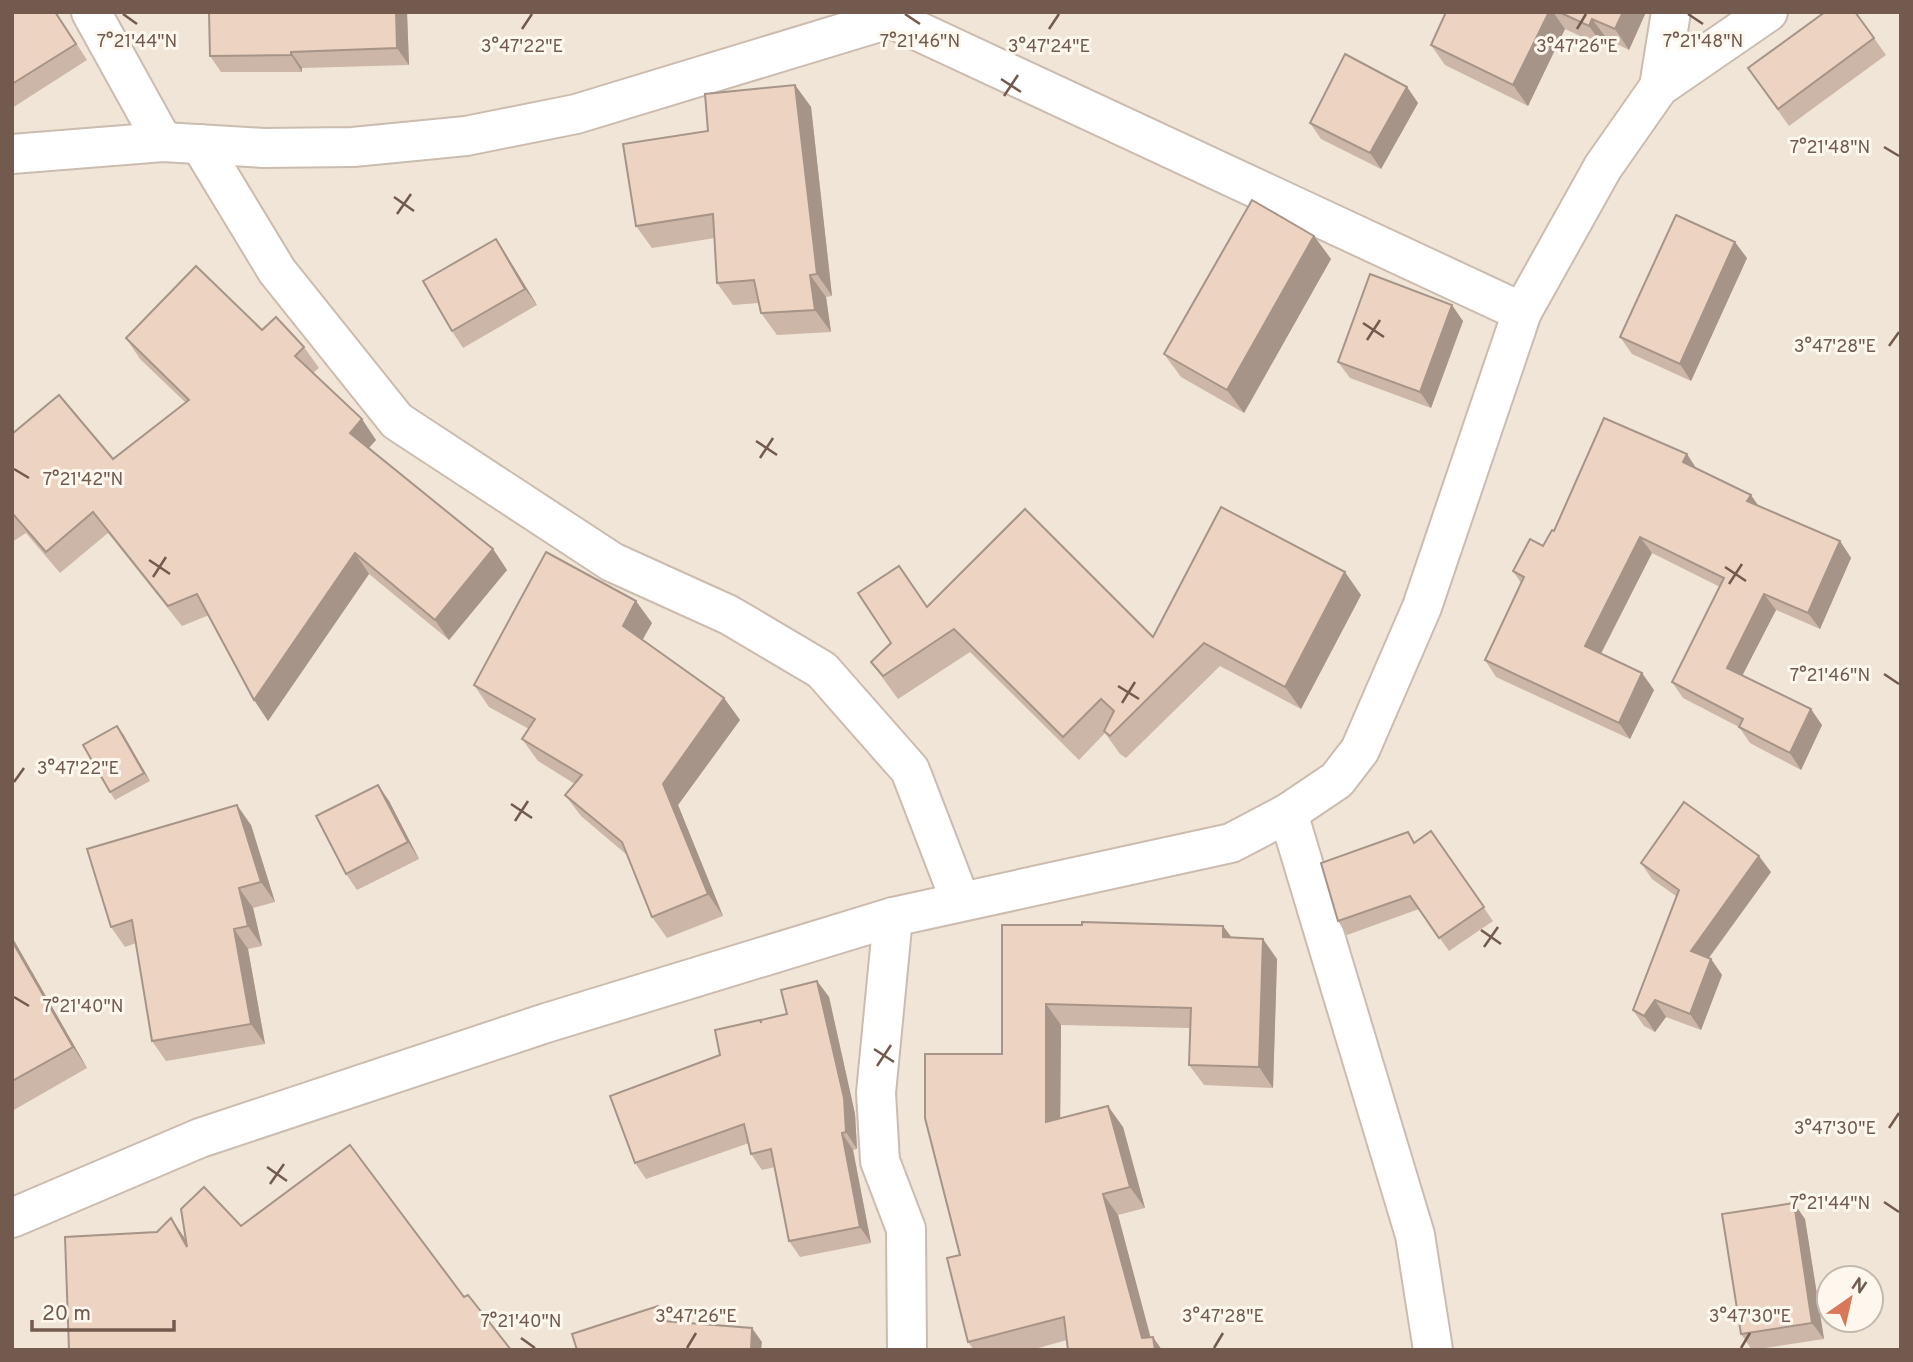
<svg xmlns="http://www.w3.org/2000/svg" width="1913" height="1362" font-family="Overpass,sans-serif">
  <rect width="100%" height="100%" fill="#faf3e8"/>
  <path fill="#f1e5d7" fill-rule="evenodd" d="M12,12H1901V1350H12ZM1829,1278H1871V1320H1829Z"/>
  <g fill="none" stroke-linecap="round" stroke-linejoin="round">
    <defs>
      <g id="minor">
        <polyline points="91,12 163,142"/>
        <polyline points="877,12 1522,312"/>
        <polyline points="1659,87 1671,12"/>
        <polyline points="200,144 277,271 397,421 612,562 729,615 822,670 910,770 960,900"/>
        <polyline points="12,154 163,142 264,148 353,147 466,136 576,114 889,19 896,12"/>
        <polyline points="1288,813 1415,1235 1433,1350"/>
        <polyline points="893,917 876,1093 880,1161 906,1229 907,1350"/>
        <polyline points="12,1218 200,1138 546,1023 893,917 1231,843 1288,813 1337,780 1360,750 1422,607 1522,312 1603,167 1659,87 1768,12"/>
      </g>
    </defs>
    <use href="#minor" stroke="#cbbcaf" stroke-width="42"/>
    <use href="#minor" stroke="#fff" stroke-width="38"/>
  </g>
  <g fill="#ccb6a7">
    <polygon points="12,12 56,12 87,60 12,108"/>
    <polygon points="407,12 409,65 302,68 302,72 221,72 210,56"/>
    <polygon points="1446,12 1646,12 1629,50 1607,39 1604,47 1565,29 1528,106 1445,65 1431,45"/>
    <polygon points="1874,38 1886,55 1789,126 1748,68"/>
    <polygon points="795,85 811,107 832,296 826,297 831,332 777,335 761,313 759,303 733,305 717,283 715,238 652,248 636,226 708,131"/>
    <polygon points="1407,87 1418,103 1381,169 1321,139 1310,123"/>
    <polygon points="1314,236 1331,259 1244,413 1181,377 1164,354"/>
    <polygon points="496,239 507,256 537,305 463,348 452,331"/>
    <polygon points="1747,258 1691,381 1632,354 1620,337"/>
    <polygon points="1463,321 1431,408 1350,378 1338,362"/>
    <polygon points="262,330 304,347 319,368 313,373 376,440 369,448 493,549 507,570 449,640 369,574 268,721 209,615 182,626 108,533 60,573 26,533 12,542 12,434 113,459 186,403 140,359 126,338"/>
    <polygon points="1696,468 1759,506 1840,541 1851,558 1820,629 1776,610 1742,675 1822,725 1801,770 1750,743 1739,727 1683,698 1672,682 1720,587 1652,553 1601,654 1654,690 1630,739 1496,677 1485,660 1521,583 1513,571 1543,546 1554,531"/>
    <polygon points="1361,595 1301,709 1220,666 1126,758 1120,754 1105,733 1079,760 970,652 898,699 871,662 927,607 1153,637"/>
    <polygon points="652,623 642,640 724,698 740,720 678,805 723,916 667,938 652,917 627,855 581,816 565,795 575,784 538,761 522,739 529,729 489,707 474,685"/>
    <polygon points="123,734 150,781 115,800 110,792"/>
    <polygon points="378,785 389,801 419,859 357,890 346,874"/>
    <polygon points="251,825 275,902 253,908 262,946 248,949 265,1044 166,1061 152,1041 136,943 125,947 111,927"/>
    <polygon points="1431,831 1493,921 1449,951 1419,909 1347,935 1338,921 1415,842"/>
    <polygon points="1641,863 1771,872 1709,958 1711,959 1722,975 1701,1030 1666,1017 1655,1032 1644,1026 1633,1010 1676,896 1652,879"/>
    <polygon points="1002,925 1223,926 1232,938 1277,959 1273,1088 1204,1085 1189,1065 1190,1028 1061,1025 1060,1119 1123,1127 1145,1208 1118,1215 1150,1337 1067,1340 1031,1350 974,1350 968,1342 960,1255 1002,1054"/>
    <polygon points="12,937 87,1068 12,1111"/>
    <polygon points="817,981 829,997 855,1114 857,1149 853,1150 871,1243 800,1257 789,1241 775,1167 762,1170 751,1154 749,1143 646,1179 635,1163 720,1055 761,1022 787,1014"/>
    <polygon points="1805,1219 1824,1339 1752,1350 1741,1334"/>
  </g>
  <g fill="#a69488">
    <polygon points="396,12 407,12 409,65 397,48"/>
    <polygon points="1549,12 1553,12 1565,29 1528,106 1513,85"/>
    <polygon points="1623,12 1646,12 1629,50 1615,29"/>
    <polygon points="1592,19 1607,39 1604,47 1589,26"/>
    <polygon points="291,52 302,68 302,72 291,55"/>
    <polygon points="795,85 811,107 832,296 817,274"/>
    <polygon points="1407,87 1418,103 1381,169 1370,153"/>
    <polygon points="1314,236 1331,259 1244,413 1227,390"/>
    <polygon points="496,239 507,256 537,305 525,289"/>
    <polygon points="1735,242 1747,258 1691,381 1680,364"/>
    <polygon points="810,275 826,297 831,332 815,310"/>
    <polygon points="1452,305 1463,321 1431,408 1420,392"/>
    <polygon points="362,419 376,440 364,453 350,433"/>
    <polygon points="1687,454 1698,471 1683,462"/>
    <polygon points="1751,495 1762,511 1747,501"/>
    <polygon points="1640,537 1652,553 1596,663 1585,646"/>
    <polygon points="1840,541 1851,558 1820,629 1808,613"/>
    <polygon points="493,549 507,570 449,640 435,620"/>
    <polygon points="355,553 369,574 268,721 254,700"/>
    <polygon points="1345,572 1361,595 1301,709 1285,687"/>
    <polygon points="1764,594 1776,610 1738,684 1727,668"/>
    <polygon points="636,601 652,623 638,648 623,626"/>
    <polygon points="1642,673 1654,690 1630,739 1619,723"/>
    <polygon points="724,698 740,720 678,805 723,916 708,894 663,784"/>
    <polygon points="1811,709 1822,725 1801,770 1790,753"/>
    <polygon points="117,726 123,734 150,781 144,773"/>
    <polygon points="378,785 389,801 419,859 408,842"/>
    <polygon points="237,805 251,825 275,902 261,882"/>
    <polygon points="1759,856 1771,872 1702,967 1691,951"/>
    <polygon points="239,888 253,908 262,946 248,926"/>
    <polygon points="1223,926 1238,946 1223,937"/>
    <polygon points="234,929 248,949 265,1044 251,1024"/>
    <polygon points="12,937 87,1068 73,1047 12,941"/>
    <polygon points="1263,939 1277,959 1273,1088 1259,1067"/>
    <polygon points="1711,959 1722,975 1701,1030 1690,1014"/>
    <polygon points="817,981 829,997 855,1114 857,1149 846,1132"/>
    <polygon points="1655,1000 1666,1017 1655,1032 1644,1016"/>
    <polygon points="1046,1004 1061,1025 1060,1143 1046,1122"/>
    <polygon points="1108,1106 1123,1127 1145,1208 1130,1187"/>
    <polygon points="842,1133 853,1150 871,1243 860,1227"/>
    <polygon points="1103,1194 1118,1215 1154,1350 1142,1338"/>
    <polygon points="1794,1203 1805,1219 1824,1339 1812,1323"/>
    <polygon points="171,1218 184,1237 200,1265 187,1247"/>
    <polygon points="658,1306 668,1320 673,1335 663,1321"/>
    <polygon points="752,1328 762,1342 761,1350 751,1350"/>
    <polygon points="1153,1337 1162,1350 1155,1350"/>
  </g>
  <g fill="#edd4c2" stroke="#a69488" stroke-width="2">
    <polygon points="12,12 55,12 76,44 12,84"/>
    <polygon points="209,12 396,12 397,48 291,52 291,55 210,56"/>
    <polygon points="1446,12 1549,12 1513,85 1431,45"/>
    <polygon points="1559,12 1623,12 1615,29 1592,19 1589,26"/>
    <polygon points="1825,12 1855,12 1874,38 1778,109 1748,68"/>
    <polygon points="1345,54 1407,87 1370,153 1310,123"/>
    <polygon points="795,85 817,274 810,275 815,310 761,313 754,280 717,283 713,214 636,226 623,144 708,131 705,94"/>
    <polygon points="1252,200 1314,236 1227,390 1164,354"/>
    <polygon points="1676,215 1735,242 1680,364 1620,337"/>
    <polygon points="496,239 525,289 452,331 423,281"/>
    <polygon points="196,266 262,330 276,317 304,347 295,356 362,419 350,433 493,549 435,620 355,553 254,700 197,594 168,606 93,512 46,552 12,513 12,434 59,395 113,459 189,400 126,338"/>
    <polygon points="1370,274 1452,305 1420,392 1338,362"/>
    <polygon points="1604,418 1687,454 1683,462 1751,495 1747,501 1840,541 1808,613 1764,594 1727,668 1811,709 1790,753 1739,727 1743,719 1672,682 1724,578 1640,537 1585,646 1642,673 1619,723 1485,660 1524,577 1513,571 1530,539 1543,546 1552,530 1554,531"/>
    <polygon points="1221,507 1345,572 1285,687 1204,643 1110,736 1104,731 1114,711 1101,699 1063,737 954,629 883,676 871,662 891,643 858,593 899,566 927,607 1025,509 1153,637"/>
    <polygon points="546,552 636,601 623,626 724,698 663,784 708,894 652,917 622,842 565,795 582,775 522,739 535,719 474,685"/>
    <polygon points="117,726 144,773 110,792 83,745"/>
    <polygon points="378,785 408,842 346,874 316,816"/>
    <polygon points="1684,802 1759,856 1691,951 1711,959 1690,1014 1655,1000 1644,1016 1633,1010 1679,890 1641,863"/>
    <polygon points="237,805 261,882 239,888 248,926 234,929 251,1024 152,1041 132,920 111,927 87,849"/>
    <polygon points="1431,831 1484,907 1439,938 1410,896 1338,921 1321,863 1408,832 1414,843"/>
    <polygon points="1082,922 1223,926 1223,937 1263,939 1259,1067 1189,1065 1191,1008 1046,1004 1046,1122 1108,1106 1130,1187 1103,1194 1142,1338 1153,1337 1155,1350 1068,1350 1064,1317 968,1342 947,1258 960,1255 925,1118 925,1054 1002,1054 1002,925 1082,925"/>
    <polygon points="12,941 73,1047 12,1081"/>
    <polygon points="817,981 844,1098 846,1132 842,1133 860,1227 789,1241 771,1149 751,1154 744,1124 635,1163 610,1096 720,1055 715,1030 760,1020 761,1023 761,1020 787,1014 781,990"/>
    <polygon points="350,1145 464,1297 468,1295 511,1350 69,1350 65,1237 157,1232 171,1218 187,1247 181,1209 204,1187 241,1226"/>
    <polygon points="1794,1203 1812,1323 1741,1334 1722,1214"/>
    <polygon points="658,1306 663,1321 752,1328 751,1350 577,1350 572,1334"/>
  </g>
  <path fill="none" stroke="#725b4e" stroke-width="2.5" d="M123,14L137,24M905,14L920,24M1688,14L1703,24M522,29L532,14M1049,29L1059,14M1577,29L1586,14M1001,79L1021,92M1004,96L1018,75M1884,147L1899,156M394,197L414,211M397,214L411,194M1363,323L1384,337M1367,340L1380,320M1889,346L1899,332M756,441L777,455M760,458L773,438M14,469L29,478M149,560L170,574M1725,567L1746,581M153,577L166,557M1729,584L1742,564M1884,674L1899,684M1118,686L1139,699M1122,703L1135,682M14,782L24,768M511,804L532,818M515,821L528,801M1481,930L1501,944M1484,947L1498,927M14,997L29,1006M874,1049L894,1062M877,1066L891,1045M1889,1128L1899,1113M267,1167L287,1181M270,1184L284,1164M1884,1202L1899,1212M521,1338L535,1348M687,1348L696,1333M1214,1348L1223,1333M1741,1348L1750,1333"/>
  <g font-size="18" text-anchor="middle" fill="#725b4e" stroke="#fdf7ee" stroke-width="6" stroke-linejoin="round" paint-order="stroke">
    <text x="137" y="47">7°21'44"N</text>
    <text x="920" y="47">7°21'46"N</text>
    <text x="1703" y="47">7°21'48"N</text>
    <text x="522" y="52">3°47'22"E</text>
    <text x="1049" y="52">3°47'24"E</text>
    <text x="1577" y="52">3°47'26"E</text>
    <text x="1830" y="153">7°21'48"N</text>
    <text x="1835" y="352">3°47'28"E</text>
    <text x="83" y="485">7°21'42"N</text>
    <text x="1830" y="681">7°21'46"N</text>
    <text x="78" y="774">3°47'22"E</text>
    <text x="83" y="1012">7°21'40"N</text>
    <text x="1835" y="1134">3°47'30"E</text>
    <text x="1830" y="1209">7°21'44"N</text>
    <text x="696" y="1322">3°47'26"E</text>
    <text x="1223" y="1322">3°47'28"E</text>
    <text x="1750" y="1322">3°47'30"E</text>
    <text x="521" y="1327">7°21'40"N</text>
  </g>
  <rect width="1913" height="1362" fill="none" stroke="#725b4e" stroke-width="28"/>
  <g transform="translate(1850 1299) rotate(34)"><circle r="33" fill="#fdf7ee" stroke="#c5b9ae" stroke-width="2"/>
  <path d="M0-5L12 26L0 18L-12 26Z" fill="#d87859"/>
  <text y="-10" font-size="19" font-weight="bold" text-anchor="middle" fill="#725b4e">N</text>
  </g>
  <path d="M32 1320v10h142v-10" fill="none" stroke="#725b4e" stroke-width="3.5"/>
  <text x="42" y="1320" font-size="21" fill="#725b4e" stroke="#fdf7ee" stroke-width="5" paint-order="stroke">20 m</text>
</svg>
